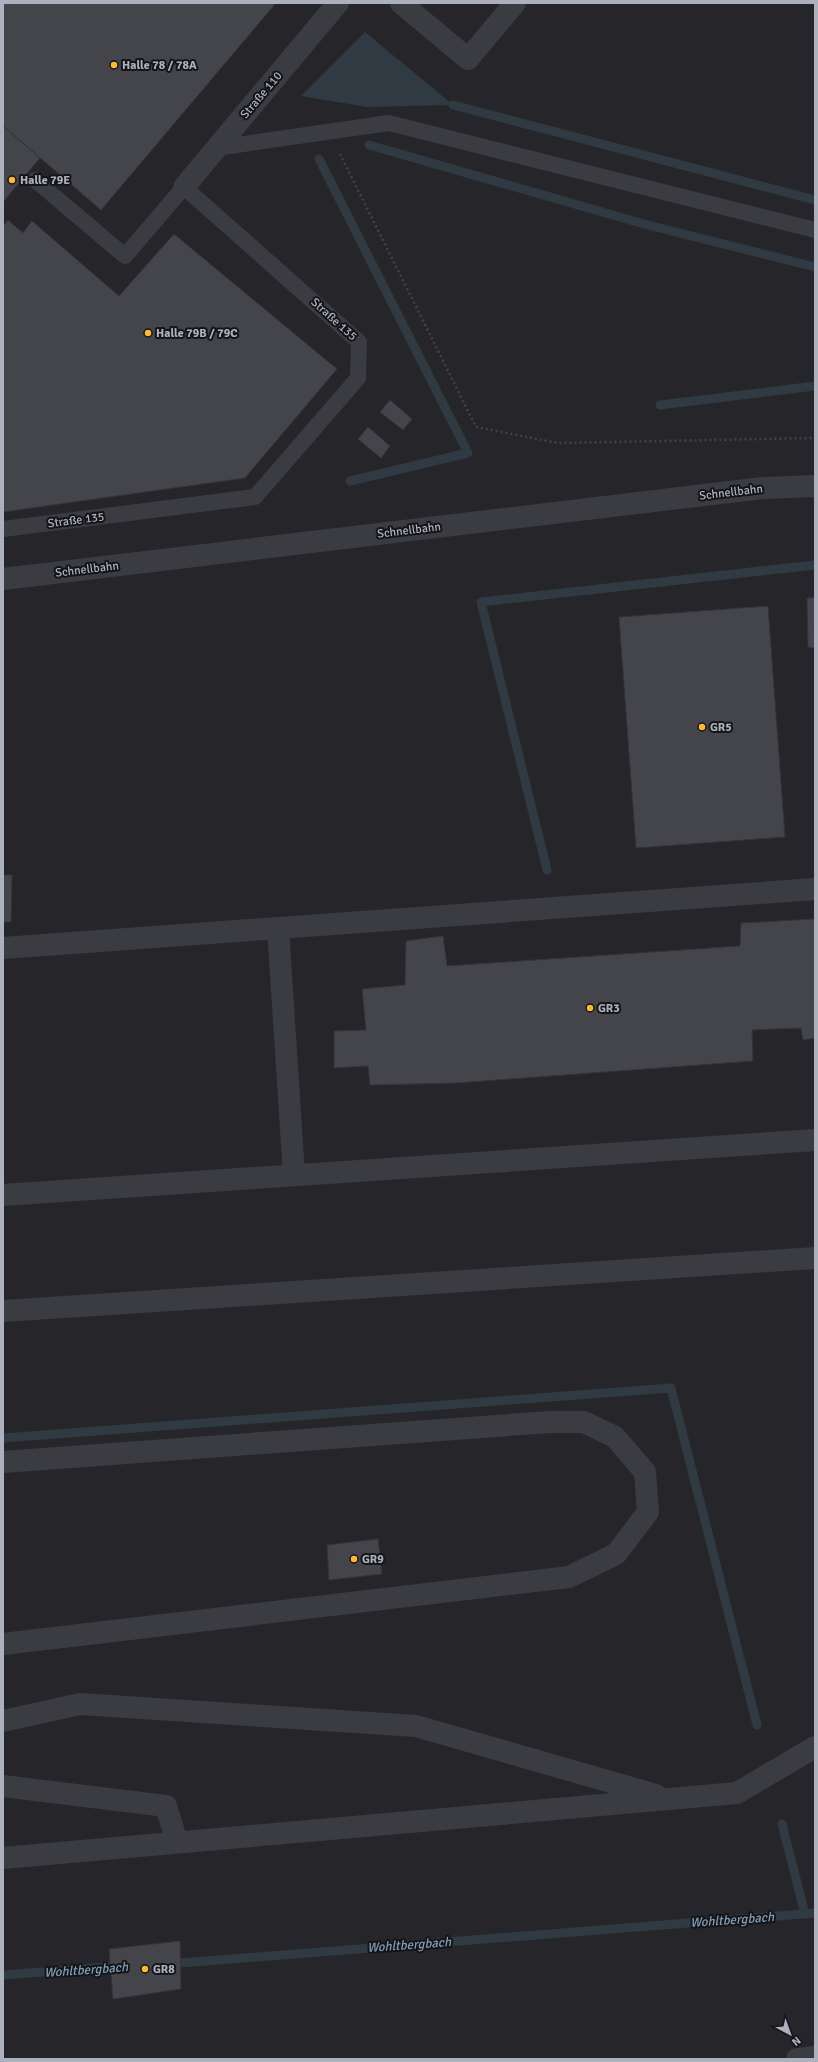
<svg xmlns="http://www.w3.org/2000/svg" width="818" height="2062" font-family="Signika,sans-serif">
  <rect width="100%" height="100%" fill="#1a1a1d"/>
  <rect fill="#26262a" x="3" y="3" width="812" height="2056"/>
  <polygon fill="#2f3a42" points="365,32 453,105 367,107 301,96"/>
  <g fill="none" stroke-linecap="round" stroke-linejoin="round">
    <g stroke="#2f3a42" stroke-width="9">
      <polyline points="453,105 815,200"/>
      <polyline points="369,145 644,224 815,267"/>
      <polyline points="319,159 468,453 350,481"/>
      <polyline points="660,405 815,386"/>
      <polyline points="547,870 481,602 815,565"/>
      <polyline points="3,1438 671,1388 757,1725"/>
      <polyline points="782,1824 805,1914"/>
      <polyline points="168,1964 815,1913"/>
      <polyline points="3,1975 121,1966"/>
    </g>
  </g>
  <g fill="#44454a" stroke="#343439">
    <polygon points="3,3 276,3 101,210 3,126"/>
    <polygon points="3,126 40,158 3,202"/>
    <polygon points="8,220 23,233 32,221 119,296 174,234 337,369 245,478 3,512 3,226"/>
    <polygon points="390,400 412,419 403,430 380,412"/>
    <polygon points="368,427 390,446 381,458 358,439"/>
    <polygon points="807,598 815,598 815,648 808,647"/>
    <polygon points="768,606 785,837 636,848 619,617"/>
    <polygon points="3,875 12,875 11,922 3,922"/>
    <polygon points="815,919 815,1038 803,1040 801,1028 752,1030 753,1061 456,1083 370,1085 368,1066 334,1068 334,1031 366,1030 362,989 405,985 406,941 443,936 447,966 740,946 741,923"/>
    <polygon points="378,1539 382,1574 329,1580 327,1545"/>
    <polygon points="180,1941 181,1989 113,1999 109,1949"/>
  </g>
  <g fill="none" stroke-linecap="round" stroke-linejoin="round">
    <polyline stroke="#414349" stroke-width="2.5" stroke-dasharray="2 3" stroke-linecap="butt" points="340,154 476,427 558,443 815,438"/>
    <g stroke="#3b3c42" stroke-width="16">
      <polyline points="216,148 389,123 815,230"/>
      <polyline points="3,529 255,497 358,378 359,342 184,187 125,256 35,180"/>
    </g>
    <g stroke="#3b3c42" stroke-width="22">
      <polyline points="401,3 468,59 515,3"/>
      <polyline points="184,187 338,3"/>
      <polyline points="3,579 763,488 815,486"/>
      <polyline points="278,928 294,1175"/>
      <polyline points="3,948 815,889"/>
      <polyline points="3,1195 815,1140"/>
      <polyline points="3,1311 815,1258"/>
      <polyline points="3,1462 550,1422 584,1422 615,1437 645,1472 648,1512 616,1554 569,1577 3,1644"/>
      <polyline points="3,1721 80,1704 416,1726 656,1795"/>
      <polyline points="3,1786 166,1806 177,1842"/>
      <polyline points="3,1858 737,1793 815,1747"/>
      <polyline points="797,2059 815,2057"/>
    </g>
  </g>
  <g fill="#ffb930" stroke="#151518" stroke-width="1.5">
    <circle cx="114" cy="65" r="4"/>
    <circle cx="12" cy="180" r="4"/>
    <circle cx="148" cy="333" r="4"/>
    <circle cx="702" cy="727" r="4"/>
    <circle cx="590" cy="1008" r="4"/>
    <circle cx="354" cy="1559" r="4"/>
    <circle cx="145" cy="1969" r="4"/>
  </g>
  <g text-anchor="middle" stroke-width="4" stroke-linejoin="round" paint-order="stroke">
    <g font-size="12" font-weight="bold" fill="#acb1bd" stroke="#151518" text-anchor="start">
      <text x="122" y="69">Halle 78 / 78A</text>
      <text x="20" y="184">Halle 79E</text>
      <text x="156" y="337">Halle 79B / 79C</text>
      <text x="710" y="731">GR5</text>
      <text x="598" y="1012">GR3</text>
      <text x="362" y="1563">GR9</text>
      <text x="153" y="1973">GR8</text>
    </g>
    <g font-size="12" fill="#acb1bd" stroke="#151518">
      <text transform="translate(261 95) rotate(-50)" y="4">Straße 110</text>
      <text transform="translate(334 319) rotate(42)" y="4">Straße 135</text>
      <text transform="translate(731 492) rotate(-7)" y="4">Schnellbahn</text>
      <text transform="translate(76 520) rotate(-7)" y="4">Straße 135</text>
      <text transform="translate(409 530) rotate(-7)" y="4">Schnellbahn</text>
      <text transform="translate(87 569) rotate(-7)" y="4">Schnellbahn</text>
    </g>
    <g font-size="13" font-style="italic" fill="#819fba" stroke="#151518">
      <text transform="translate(732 1919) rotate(-4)" y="5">Wohltbergbach</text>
      <text transform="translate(409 1944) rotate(-4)" y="5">Wohltbergbach</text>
      <text transform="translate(86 1969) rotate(-4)" y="5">Wohltbergbach</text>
    </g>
  </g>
  <rect width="818" height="2062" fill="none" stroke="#acb1bd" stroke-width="8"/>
  <g transform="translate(790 2034) rotate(139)" stroke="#151518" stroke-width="3" paint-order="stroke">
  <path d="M0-3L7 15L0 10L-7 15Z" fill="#acb1bd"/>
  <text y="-6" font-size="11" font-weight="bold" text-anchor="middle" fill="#acb1bd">N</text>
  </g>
</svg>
